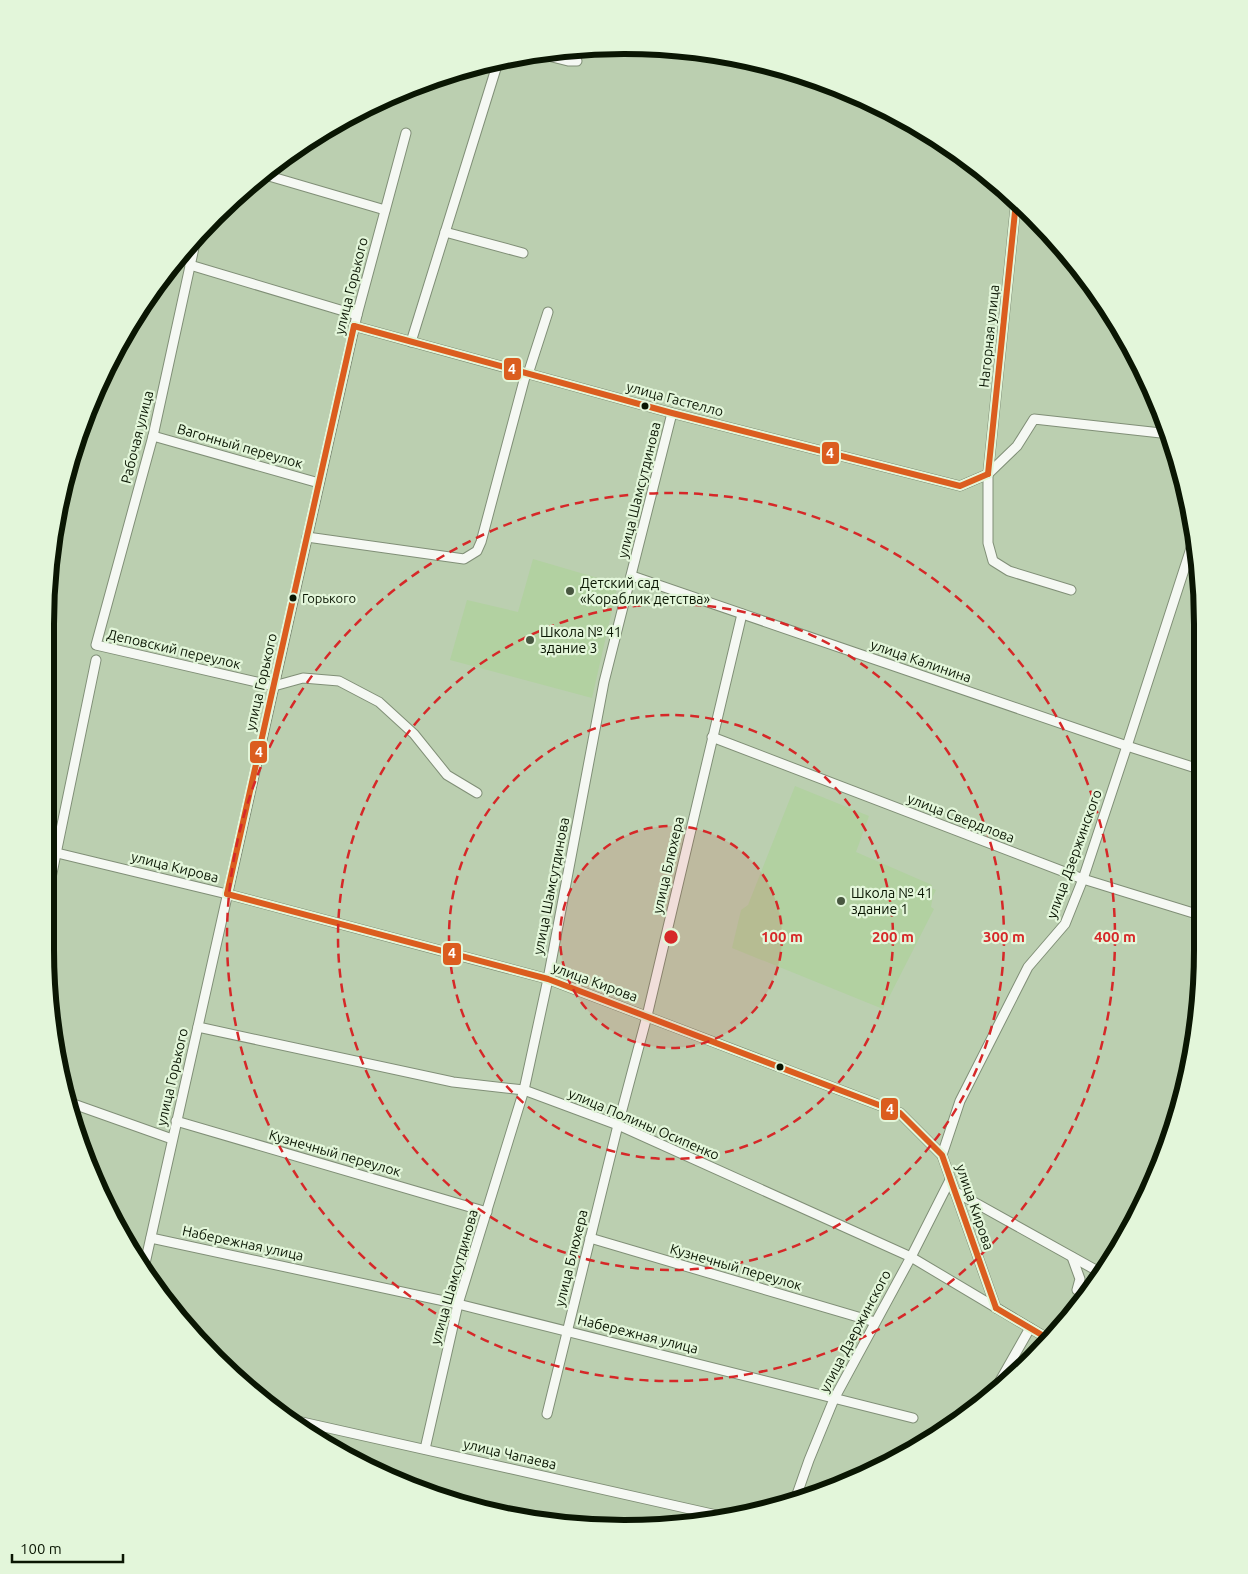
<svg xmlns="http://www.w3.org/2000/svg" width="1248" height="1574" font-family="Ubuntu,sans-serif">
  <rect width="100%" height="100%" fill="#bbcfb0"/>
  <g fill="#b2d1a1">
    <polygon points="533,559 618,584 592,698 450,660 467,600 518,612"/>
    <polygon points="795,786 869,816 856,852 932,885 931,888 936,890 933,896 931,907 934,909 883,1009 732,948 741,910 748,905"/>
  </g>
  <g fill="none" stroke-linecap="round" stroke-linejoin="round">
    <defs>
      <g id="minor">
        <polyline points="536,53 568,61 577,61"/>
        <polyline points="262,174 385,210"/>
        <polyline points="1016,202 988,474 988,543 993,561 1009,571 1071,590"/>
        <polyline points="445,232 523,253"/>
        <polyline points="197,234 153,436 96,645 274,686 303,678 339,681 379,702 414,734 447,775 477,793"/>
        <polyline points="190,265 357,315"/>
        <polyline points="354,326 672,413 960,486 988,474 1017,446 1034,419 1170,434"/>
        <polyline points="411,342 498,62"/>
        <polyline points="528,374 548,312"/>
        <polyline points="153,436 319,483"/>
        <polyline points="307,537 464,559 477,551 481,542 526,373"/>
        <polyline points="632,576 1127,746 1202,770"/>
        <polyline points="712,737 1083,879 1203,916"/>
        <polyline points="57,853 227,894 548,979 900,1113 942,1155 996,1308"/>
        <polyline points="45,907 96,660"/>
        <polyline points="198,1027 453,1082 524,1090 618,1125 911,1257 1047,1338"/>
        <polyline points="65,1101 172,1139"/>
        <polyline points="176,1121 487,1212"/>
        <polyline points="942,1155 960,1101 1028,967 1065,924 1083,879 1127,746 1193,542"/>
        <polyline points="954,1191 1103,1274"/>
        <polyline points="151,1238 458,1304 913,1418"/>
        <polyline points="590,1238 875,1322"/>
        <polyline points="1072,1257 1080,1279 1077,1290 1085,1295"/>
        <polyline points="144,1268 357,315 406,133"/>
        <polyline points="992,1395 1030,1328"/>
        <polyline points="547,1414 618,1125 647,1016 742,614"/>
        <polyline points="293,1420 721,1516"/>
        <polyline points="425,1449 458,1304 524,1090 548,979 604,682 672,413"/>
        <polyline points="795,1500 809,1460 834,1399 911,1257 950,1180"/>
      </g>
    </defs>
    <use href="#minor" stroke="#808f77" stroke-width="11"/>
    <use href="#minor" stroke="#f5f8f3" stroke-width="9"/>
    <defs>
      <g id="bus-1">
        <polyline points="354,326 672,413 960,486 988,474"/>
        <polyline points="988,474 1016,202"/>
        <polyline points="227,894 548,979 900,1113 942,1155 996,1308"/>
        <polyline points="227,894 354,326"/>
        <polyline points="996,1308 1047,1338"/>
      </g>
    </defs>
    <use href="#bus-1" stroke="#e3f6da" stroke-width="10"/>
    <use href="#bus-1" stroke="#db5d1f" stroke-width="6"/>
  </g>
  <circle cx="671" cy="937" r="111" fill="#d62828" fill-opacity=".12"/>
  <g fill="none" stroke="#d62828" stroke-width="2.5" stroke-dasharray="9 6">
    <circle cx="671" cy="937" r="111"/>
    <circle cx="671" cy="937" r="222"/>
    <circle cx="671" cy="937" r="333"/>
    <circle cx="671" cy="937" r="444"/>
  </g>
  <g fill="#0a1603" stroke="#e3f6da" stroke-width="2">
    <circle cx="645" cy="406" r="4.5"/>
    <circle cx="293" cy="598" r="4.5"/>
    <circle cx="780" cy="1067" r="4.5"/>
  </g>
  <g fill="#485740" stroke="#e3f6da" stroke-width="2">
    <circle cx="570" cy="591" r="5"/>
    <circle cx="530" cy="640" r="5"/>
    <circle cx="841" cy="901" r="5"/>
  </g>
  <g text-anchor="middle" stroke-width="4.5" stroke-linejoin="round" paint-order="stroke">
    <g font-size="13" fill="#0a1603" stroke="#e3f6da" text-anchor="start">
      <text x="302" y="603">Горького</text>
    </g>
    <g font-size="14" fill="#0a1603" stroke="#e3f6da">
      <text transform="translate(351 286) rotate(-76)" y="5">улица Горького</text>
      <text transform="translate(989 336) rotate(-84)" y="5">Нагорная улица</text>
      <text transform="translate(675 399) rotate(15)" y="5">улица Гастелло</text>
      <text transform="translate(137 437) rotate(-76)" y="5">Рабочая улица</text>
      <text transform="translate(240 446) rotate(16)" y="5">Вагонный переулок</text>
      <text transform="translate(639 490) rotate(-76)" y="5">улица Шамсутдинова</text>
      <text transform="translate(174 649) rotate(13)" y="5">Деповский переулок</text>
      <text transform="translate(921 661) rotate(19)" y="5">улица Калинина</text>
      <text transform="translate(261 682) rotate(-77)" y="5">улица Горького</text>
      <text transform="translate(961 818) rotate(21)" y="5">улица Свердлова</text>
      <text transform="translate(1074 854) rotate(-70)" y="5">улица Дзержинского</text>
      <text transform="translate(668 865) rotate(-77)" y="5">улица Блюхера</text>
      <text transform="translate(175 867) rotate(14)" y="5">улица Кирова</text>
      <text transform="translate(551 886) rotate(-79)" y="5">улица Шамсутдинова</text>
      <text transform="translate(595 982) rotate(20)" y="5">улица Кирова</text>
      <text transform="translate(172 1077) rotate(-77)" y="5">улица Горького</text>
      <text transform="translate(644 1124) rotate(23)" y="5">улица Полины Осипенко</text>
      <text transform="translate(335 1153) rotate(16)" y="5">Кузнечный переулок</text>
      <text transform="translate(975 1207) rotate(71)" y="5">улица Кирова</text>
      <text transform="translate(243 1243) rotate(12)" y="5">Набережная улица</text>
      <text transform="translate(571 1258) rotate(-76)" y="5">улица Блюхера</text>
      <text transform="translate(736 1267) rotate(16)" y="5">Кузнечный переулок</text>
      <text transform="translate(454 1277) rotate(-74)" y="5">улица Шамсутдинова</text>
      <text transform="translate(855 1331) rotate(-62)" y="5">улица Дзержинского</text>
      <text transform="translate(638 1334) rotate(14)" y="5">Набережная улица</text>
      <text transform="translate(510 1454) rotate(13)" y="5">улица Чапаева</text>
    </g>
    <g font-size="14" fill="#0a1603" stroke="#e3f6da" text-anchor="start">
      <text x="580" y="588">Детский сад<tspan x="580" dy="16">«Кораблик детства»</tspan></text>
      <text x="540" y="637">Школа № 41<tspan x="540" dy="16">здание 3</tspan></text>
      <text x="851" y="898">Школа № 41<tspan x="851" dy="16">здание 1</tspan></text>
    </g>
  </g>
  <path d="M0 0H1248V1574H0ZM624 54H624A570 570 0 0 1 1194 624V950A570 570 0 0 1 624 1520H624A570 570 0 0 1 54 950V624A570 570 0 0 1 624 54Z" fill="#e3f6da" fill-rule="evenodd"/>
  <path fill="none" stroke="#0a1603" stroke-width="6" d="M624 54H624A570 570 0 0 1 1194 624V950A570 570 0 0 1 624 1520H624A570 570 0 0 1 54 950V624A570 570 0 0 1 624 54Z"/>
  <circle cx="671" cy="937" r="8" fill="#d62828" stroke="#e3f6da" stroke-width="2.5"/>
  <g font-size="15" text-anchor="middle" font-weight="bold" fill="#d62828" stroke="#e3f6da" stroke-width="4.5" stroke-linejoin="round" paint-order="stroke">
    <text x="782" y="942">100 m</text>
    <text x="893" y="942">200 m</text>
    <text x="1004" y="942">300 m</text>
    <text x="1115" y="942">400 m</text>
  </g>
  <g stroke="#e3f6da" stroke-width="2">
    <rect x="503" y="357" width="19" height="24" rx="5" fill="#db5d1f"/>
    <rect x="821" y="441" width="19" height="24" rx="5" fill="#db5d1f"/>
    <rect x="249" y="740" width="19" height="24" rx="5" fill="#db5d1f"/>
    <rect x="442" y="942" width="20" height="24" rx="5" fill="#db5d1f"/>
    <rect x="880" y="1097" width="19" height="24" rx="5" fill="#db5d1f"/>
  </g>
  <g font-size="14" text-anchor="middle" font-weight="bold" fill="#fff">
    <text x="512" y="374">4</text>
    <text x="830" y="458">4</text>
    <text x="259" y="757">4</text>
    <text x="452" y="958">4</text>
    <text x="890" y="1114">4</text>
  </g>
  <path d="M12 1554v8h111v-8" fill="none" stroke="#0a1603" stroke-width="2.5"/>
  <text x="20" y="1554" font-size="15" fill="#0a1603" stroke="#e3f6da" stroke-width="4" paint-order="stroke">100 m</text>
</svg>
